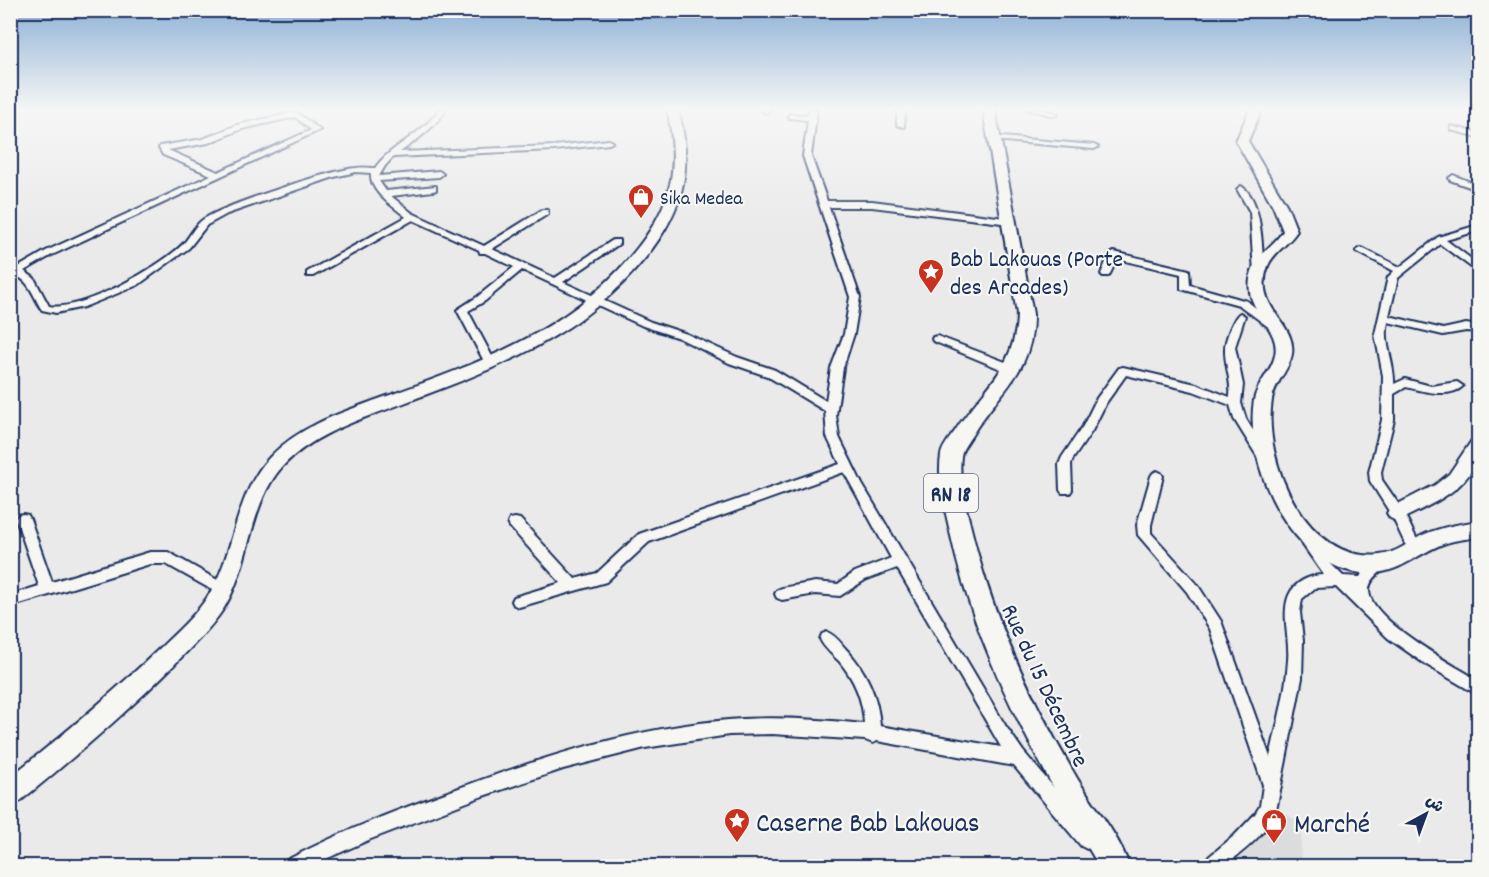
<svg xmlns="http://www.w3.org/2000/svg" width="1489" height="877" font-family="Dekko,'Playpen Sans Arabic',sans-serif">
  <rect width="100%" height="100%" fill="#e9eae9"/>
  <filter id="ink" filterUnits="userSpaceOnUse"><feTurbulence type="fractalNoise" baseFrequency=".0167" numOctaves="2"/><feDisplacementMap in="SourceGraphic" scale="12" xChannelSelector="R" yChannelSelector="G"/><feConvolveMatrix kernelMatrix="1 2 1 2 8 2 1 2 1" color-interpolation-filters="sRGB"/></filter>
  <g filter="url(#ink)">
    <polygon fill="#dadcde" points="1286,814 1302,824 1300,866 1224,866 1278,818"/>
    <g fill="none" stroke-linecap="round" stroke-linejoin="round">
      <defs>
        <g id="street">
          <path d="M439,109H447C434,128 418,139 400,152L554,146L609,140L613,142L609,144L554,150L393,157L385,166L379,176L439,171L443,174L439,177L379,181L386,191L436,186V190L433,191L391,196L412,213L484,246L542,210H548V214L492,249L555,278L613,240H619V244L563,282L651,322L687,334L737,357L775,370L826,401L831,368L844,334L850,297L803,156L808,120L789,118V114L808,115L809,109H817L811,156L827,201H872L1013,219V223L1010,224L872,207H829L860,297L854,334L843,368L836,415L839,437L862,484L1005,725L1023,751L1093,834L1096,840L1093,846L1087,849L1081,846L1014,766L877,741L873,743L865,740L772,734L729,735L645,748L563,769L483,796L371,839L310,866H284L287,860C342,831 400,809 459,788C546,756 635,728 728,720C773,716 819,719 864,724C863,700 855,680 839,661C832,654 824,648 820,639L822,634L827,632C835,635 840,642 845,648C866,670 878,696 880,726L1001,747L897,568L865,580L840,596L815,594L782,600L777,598L775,594L777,590L782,588L815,582L838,584L855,572L891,558L844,472L649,542L606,582L519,607L514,605L512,601L514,597L561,583L510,527L508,523L510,519L515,518L520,519L575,579L597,573L639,534L840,464L827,437L825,411L767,376L729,363L679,338L643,326L522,270L485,301L468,311L495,362L494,365H486L457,310L477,297L514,267L485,253H480L479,250L413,220L313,276H307V272L406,217C393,206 369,192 371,173L356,172L334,177L227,214L207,225L189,248L138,285L84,307L56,313L42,310C32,295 30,278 10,274V268L15,269L46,251L211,175L163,155L159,148L160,146L203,139L237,125L296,112L320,130L52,255L24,271L34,278L49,306C81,312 162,266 184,243C190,236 194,227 201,221C217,207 334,169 356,168C362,167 369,168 375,168C392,144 423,135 439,109ZM295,117L311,130L218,172L168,150L208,143L242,129Z"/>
          <polygon points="763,109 771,109 766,113 762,111"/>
          <polygon points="897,109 905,109 904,127 897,125"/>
          <polygon points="1027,109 1040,109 1058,114 1054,116"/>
          <polygon points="1451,126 1478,133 1478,137 1451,130"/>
          <polygon points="990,136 1094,145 1098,147 1094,149 993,140 989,138"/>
          <polygon points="1453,175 1478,185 1478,190 1450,180 1449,178"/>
          <path d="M1241,186C1263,199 1262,250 1264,273L1259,276L1254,273L1250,212L1237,189Z"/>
          <path d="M1478,225V231L1446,240L1478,264V271L1475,270L1440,244L1398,278L1389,316L1443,329L1466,324L1478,326V332L1466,331L1443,335L1388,322C1383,343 1395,363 1394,384L1405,379L1431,386L1457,382L1463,386C1450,399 1422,391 1406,387L1394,394V420L1381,472L1382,480L1402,509L1422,550L1420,554L1415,556L1410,554L1392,516L1370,481L1369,472L1382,420L1383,376L1375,334L1388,277L1394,271L1356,251L1361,248L1364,249L1400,267L1438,237Z"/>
          <polygon points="1114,252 1189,270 1190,285 1247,301 1276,324 1275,326 1267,326 1239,305 1181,289 1181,274 1117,259 1109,276 1103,276 1101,274 1109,255"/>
          <path d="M1240,313L1245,316L1235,347L1243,385L1241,403L1246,419L1270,458L1268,461H1260L1234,419L1230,405L1193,391L1126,375L1106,403L1092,431L1073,459L1071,464L1072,490L1070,493H1062L1060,490L1059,464L1062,457L1083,426L1097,398L1119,368L1123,367L1196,384L1230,397C1232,380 1224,364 1225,348C1225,340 1234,316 1240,313Z"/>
          <polygon points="937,336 1016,366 1018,369 1012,373 1008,372 933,341 932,339 933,337"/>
          <path d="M1157,471L1161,473L1163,476L1151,525V533L1197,584L1221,621L1270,757C1277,725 1286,693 1288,660C1290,640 1281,614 1289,595C1295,582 1309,575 1324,575L1303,545L1301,541L1303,537L1308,536L1313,537L1331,564L1343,576L1360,577C1365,568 1375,555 1386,559L1388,563C1383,572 1370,578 1369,589C1367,619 1455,666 1478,680V695L1425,664L1388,638L1336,587L1315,588L1302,599L1300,612L1303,641L1302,678L1277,806C1268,833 1246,849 1224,866H1202L1205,860L1235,835L1255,814L1260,806L1263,785L1210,629L1187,592L1138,535L1137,525L1151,476L1153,473Z"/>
          <polygon points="23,514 28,515 30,519 52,582 150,552 168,552 228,586 230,590 228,594 223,596 166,564 150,564 10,607 10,595 39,586 16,519 18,515"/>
        </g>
        <g id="secondary">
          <path d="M667,109H678C694,168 684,209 646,257C582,337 497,368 404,403C362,419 313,433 282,467C248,506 251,565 224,608C210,630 190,648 173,666C124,715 72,759 19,802L10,805V777C62,736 112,694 159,649C177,632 197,614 210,593C236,550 234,495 270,457C301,424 349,410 390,395C479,363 567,332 630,257C671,209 681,170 667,109Z"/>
          <path d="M1250,109H1262L1248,141L1287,206L1297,231C1289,244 1273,253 1268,266C1252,308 1297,322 1292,354C1289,371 1274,383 1272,400C1262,462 1307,564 1380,555C1398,553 1409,541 1425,534C1442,527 1460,524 1478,521V537C1467,539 1454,540 1443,544C1419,553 1403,570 1376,573C1296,580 1243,468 1254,400C1257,383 1272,371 1275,355C1282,324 1235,309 1254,266C1260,252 1275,244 1283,231L1273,206L1236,141Z"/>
          <path d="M1478,438C1483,483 1438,501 1404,518L1397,521L1390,518L1387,513L1390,508L1435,485L1449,474L1472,440Z"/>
        </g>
        <path id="primary" d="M983,109H995L1033,314C1034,371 1001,389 974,432C970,439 962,448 961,456C958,482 966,507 972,532C993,618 1029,696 1074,773C1091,803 1119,834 1129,866H1099C1037,762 977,655 951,536C945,509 937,482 941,455C942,447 950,438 955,431C982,389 1016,369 1017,314Z"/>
      </defs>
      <use href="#street" stroke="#1b2f5e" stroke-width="4"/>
      <use href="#secondary" stroke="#1b2f5e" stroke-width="4"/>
      <use href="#primary" stroke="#1b2f5e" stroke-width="4"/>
      <use href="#street" fill="#f6f6f2" fill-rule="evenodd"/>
      <use href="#secondary" fill="#f6f6f2" fill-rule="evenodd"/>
      <use href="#primary" fill="#f6f6f2" fill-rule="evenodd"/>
    </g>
  </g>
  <linearGradient id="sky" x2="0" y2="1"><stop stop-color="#8cb0d6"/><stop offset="0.47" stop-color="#f5f6f5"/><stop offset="1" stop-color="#f5f6f5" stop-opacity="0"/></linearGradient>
  <rect width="1489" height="232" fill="url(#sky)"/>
  <defs>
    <symbol id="shop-pin" viewBox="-11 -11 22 30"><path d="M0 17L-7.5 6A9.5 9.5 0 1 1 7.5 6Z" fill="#c8321e" stroke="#f6f6f2"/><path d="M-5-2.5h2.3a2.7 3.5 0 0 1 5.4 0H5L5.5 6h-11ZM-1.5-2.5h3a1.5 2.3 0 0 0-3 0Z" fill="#fff"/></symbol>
    <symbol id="sight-pin" viewBox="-11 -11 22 30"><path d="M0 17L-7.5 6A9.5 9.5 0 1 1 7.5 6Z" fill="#c8321e" stroke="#f6f6f2"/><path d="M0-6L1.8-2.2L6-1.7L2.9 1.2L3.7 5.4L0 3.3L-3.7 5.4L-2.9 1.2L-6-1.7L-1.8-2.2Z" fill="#fff"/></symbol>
  </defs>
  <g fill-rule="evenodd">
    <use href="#shop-pin" x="626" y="182" width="30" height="40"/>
    <use href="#sight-pin" x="916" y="257" width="30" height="40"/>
    <use href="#sight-pin" x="722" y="806" width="30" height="40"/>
    <use href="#shop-pin" x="1259" y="807" width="30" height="40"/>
  </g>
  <g text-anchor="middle" stroke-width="4.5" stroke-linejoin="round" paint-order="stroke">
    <g font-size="20" fill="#1b2f5e" stroke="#f6f6f2" text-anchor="start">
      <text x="660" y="204">Sika Medea</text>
    </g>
    <rect fill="#f6f6f2" stroke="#5d6b8a" stroke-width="1.5" x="924" y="474" width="54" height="38" rx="4.5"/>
    <g font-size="22" font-weight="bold" fill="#1b2f5e">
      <text x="951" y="501">RN 18</text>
    </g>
    <g font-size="24" fill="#1b2f5e" stroke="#f6f6f2" text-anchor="start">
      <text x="950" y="266">Bab Lakouas (Porte<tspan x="950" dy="28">des Arcades)</tspan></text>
    </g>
    <g font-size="24" fill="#1b2f5e" stroke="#f6f6f2">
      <text transform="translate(1046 685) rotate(65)" y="8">Rue du 15 Décembre</text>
    </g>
    <g font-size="28" fill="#1b2f5e" stroke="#f6f6f2" text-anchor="start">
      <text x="756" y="831">Caserne Bab Lakouas</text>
      <text x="1294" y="832">Marché</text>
    </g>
  </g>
  <rect width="1489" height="877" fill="none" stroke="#f6f6f2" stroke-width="36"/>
  <rect x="18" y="18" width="1453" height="841" fill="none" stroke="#1b2f5e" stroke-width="2" filter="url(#ink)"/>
  <g transform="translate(1426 814) rotate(41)" stroke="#f6f6f2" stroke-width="4.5" paint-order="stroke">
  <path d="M0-4.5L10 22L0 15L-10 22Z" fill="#1b2f5e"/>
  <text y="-9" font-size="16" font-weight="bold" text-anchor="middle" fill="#1b2f5e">ش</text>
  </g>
</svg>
